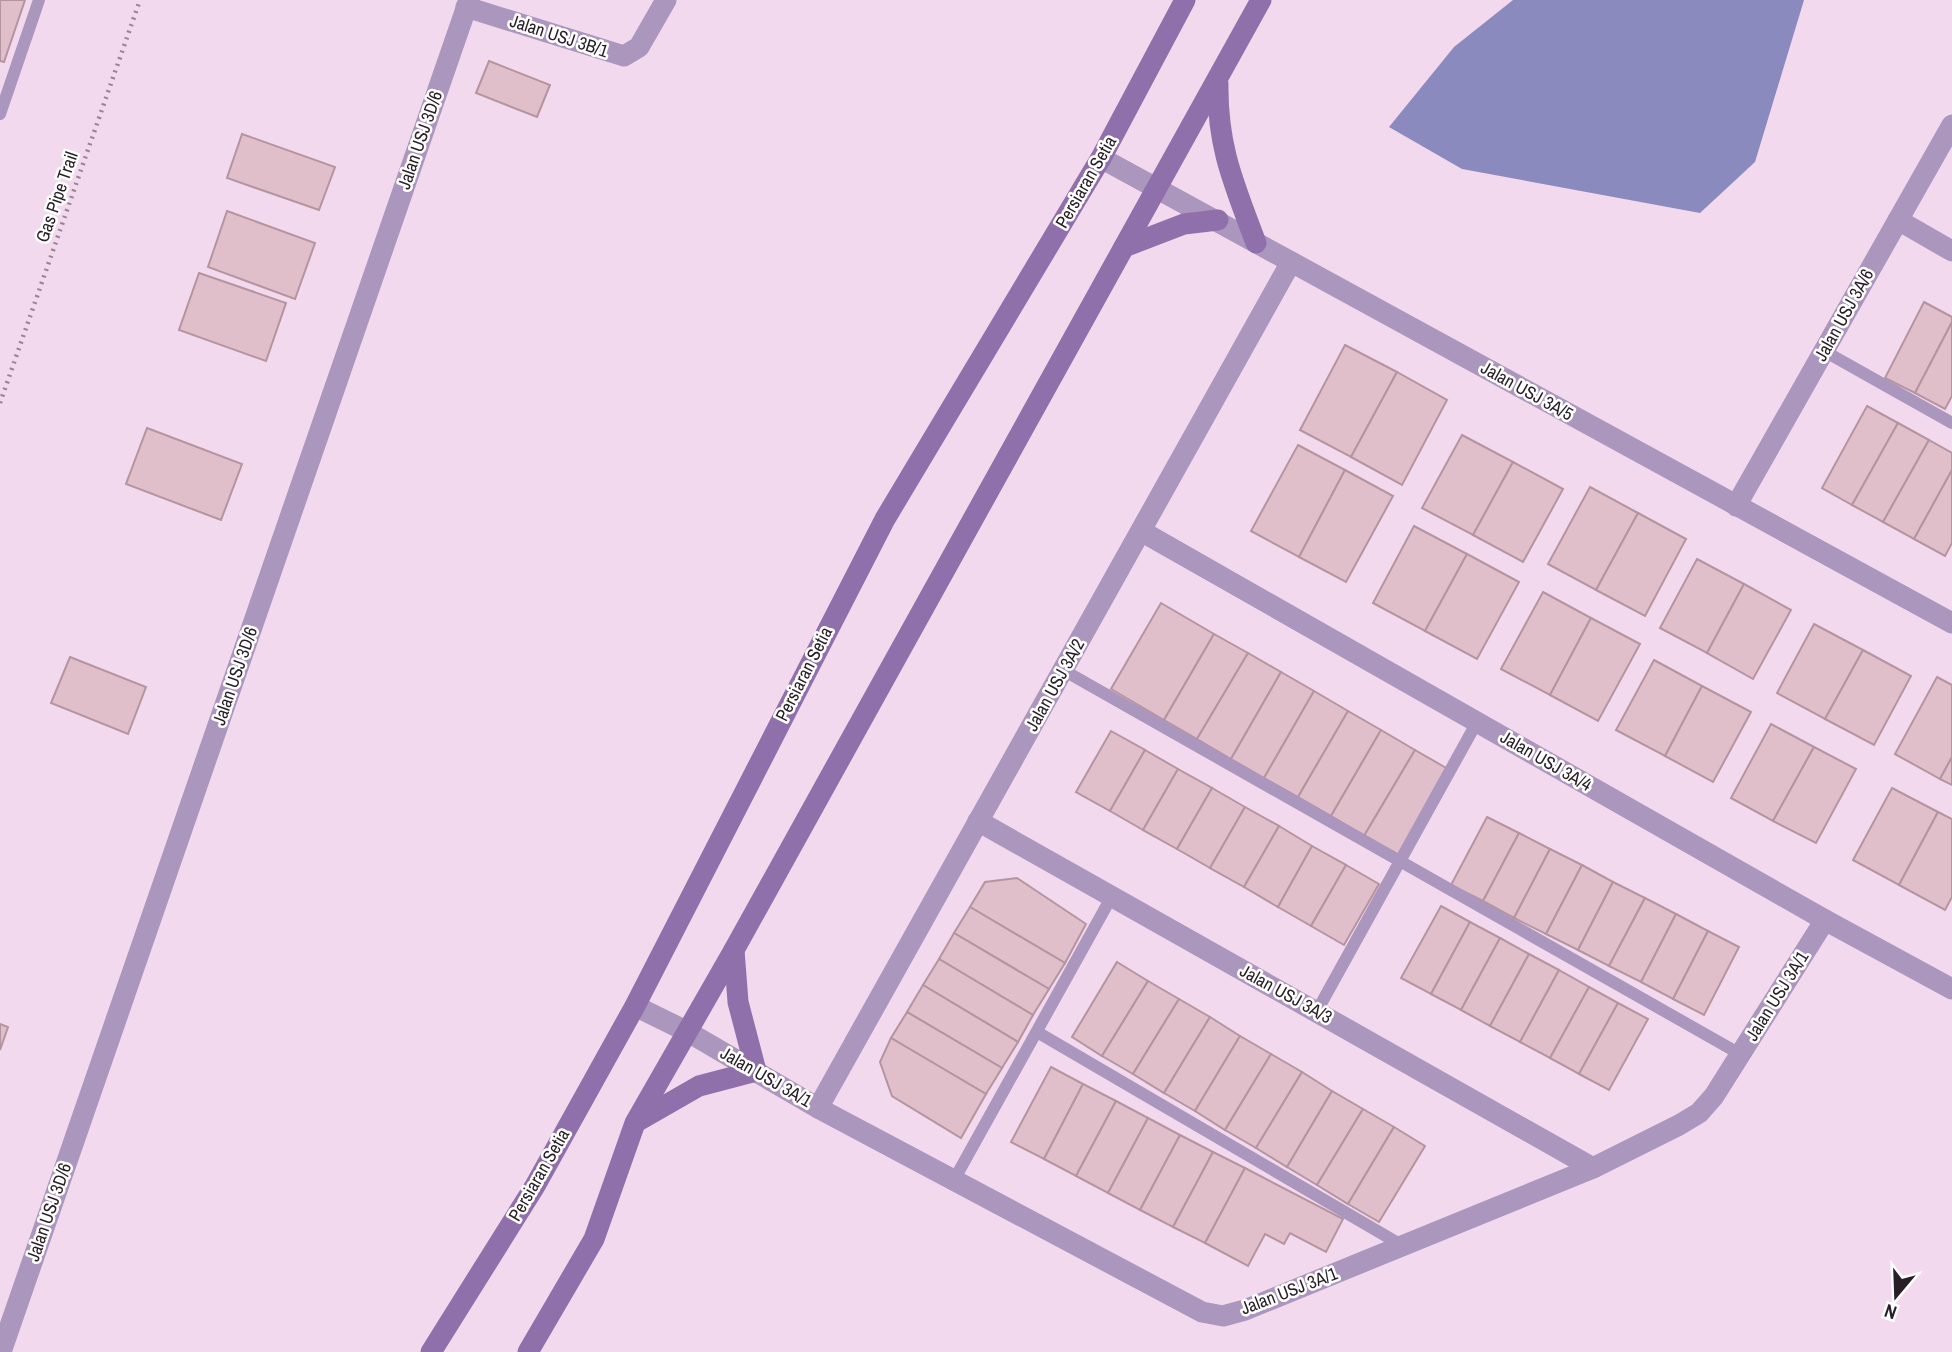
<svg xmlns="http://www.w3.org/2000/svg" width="1952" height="1352" font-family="'Archivo Narrow',sans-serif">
  <rect width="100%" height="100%" fill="#f3d9ee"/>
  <polygon fill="#8b8abf" points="1513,0 1804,0 1755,162 1700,213 1462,169 1389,127 1454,47"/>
  <g fill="#e0bfca" stroke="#b4959f" stroke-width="2">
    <polygon points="0,0 25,0 4,62 0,61"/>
    <polygon points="489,61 550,85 537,117 476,93"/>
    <polygon points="242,134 335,167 319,210 227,178"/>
    <polygon points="227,211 315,243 295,299 208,267"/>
    <polygon points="199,273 286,303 266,361 179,330"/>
    <polygon points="1924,302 1952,317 1952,322 1915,393 1885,378"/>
    <polygon points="1952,322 1952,396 1945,409 1915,393"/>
    <polygon points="1345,345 1397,372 1351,457 1300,430"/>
    <polygon points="1397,372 1447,400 1402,485 1351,457"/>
    <polygon points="1867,406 1898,423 1852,505 1822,488"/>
    <polygon points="1898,423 1929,440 1883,522 1852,505"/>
    <polygon points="147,428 242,464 221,520 126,484"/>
    <polygon points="1462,435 1513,462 1473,535 1422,508"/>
    <polygon points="1929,440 1952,453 1952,470 1914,539 1883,522"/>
    <polygon points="1298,445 1345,470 1299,557 1251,531"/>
    <polygon points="1513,462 1563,489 1523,562 1473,535"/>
    <polygon points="1345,470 1393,496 1346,582 1299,557"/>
    <polygon points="1952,470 1952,543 1945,556 1914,539"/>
    <polygon points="1590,487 1638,513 1596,590 1548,564"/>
    <polygon points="1638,513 1686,539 1645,616 1596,590"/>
    <polygon points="1414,526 1467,554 1425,631 1373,603"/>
    <polygon points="1467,554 1519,582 1477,659 1425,631"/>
    <polygon points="1697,559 1744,584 1707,653 1660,628"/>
    <polygon points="1744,584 1791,610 1753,679 1707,653"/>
    <polygon points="1543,592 1591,618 1550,695 1501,669"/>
    <polygon points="1161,603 1214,634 1164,720 1111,689"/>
    <polygon points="1591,618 1640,644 1598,721 1550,695"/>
    <polygon points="1814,624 1863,650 1825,719 1777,693"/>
    <polygon points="1214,634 1248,653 1197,739 1164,720"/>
    <polygon points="1863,650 1911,676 1874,745 1825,719"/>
    <polygon points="1248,653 1281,672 1231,759 1197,739"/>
    <polygon points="70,657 146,687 128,734 51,703"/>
    <polygon points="1654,660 1702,686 1665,756 1616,730"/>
    <polygon points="1281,672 1314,691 1264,778 1231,759"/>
    <polygon points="1937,677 1952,685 1952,757 1940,779 1895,754"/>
    <polygon points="1702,686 1751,712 1713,782 1665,756"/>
    <polygon points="1314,691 1348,711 1298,797 1264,778"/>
    <polygon points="1348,711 1381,730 1331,816 1298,797"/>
    <polygon points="1771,724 1814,747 1773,821 1731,798"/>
    <polygon points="1381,730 1415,750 1364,836 1331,816"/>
    <polygon points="1111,731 1145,750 1110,811 1076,792"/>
    <polygon points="1814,747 1856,769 1816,843 1773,821"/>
    <polygon points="1145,750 1178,769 1143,830 1110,811"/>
    <polygon points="1415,750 1448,769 1398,855 1364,836"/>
    <polygon points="1952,757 1952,785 1940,779"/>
    <polygon points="1178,769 1212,788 1177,849 1143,830"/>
    <polygon points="1212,788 1245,807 1210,868 1177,849"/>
    <polygon points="1892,788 1938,812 1899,885 1853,860"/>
    <polygon points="1245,807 1279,826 1244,887 1210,868"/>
    <polygon points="1938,812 1952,819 1952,897 1945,910 1899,885"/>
    <polygon points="1487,817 1519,833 1483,901 1451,885"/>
    <polygon points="1279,826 1312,846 1278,907 1244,887"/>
    <polygon points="1519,833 1550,849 1514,918 1483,901"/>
    <polygon points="1312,846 1346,865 1311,926 1278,907"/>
    <polygon points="1550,849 1582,865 1546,934 1514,918"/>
    <polygon points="1346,865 1379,884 1344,945 1311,926"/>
    <polygon points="1582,865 1613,882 1578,950 1546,934"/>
    <polygon points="1017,878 1086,924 1065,963 970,907 985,882"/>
    <polygon points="1613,882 1645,898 1609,966 1578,950"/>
    <polygon points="1645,898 1676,914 1641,982 1609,966"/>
    <polygon points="1441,906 1470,922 1431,994 1401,978"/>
    <polygon points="970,907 1065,963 1049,989 954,933"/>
    <polygon points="1676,914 1708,931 1673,999 1641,982"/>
    <polygon points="1470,922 1500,938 1461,1010 1431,994"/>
    <polygon points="1708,931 1739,947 1704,1015 1673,999"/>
    <polygon points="954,933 1049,989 1033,1015 939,959"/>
    <polygon points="1500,938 1529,954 1490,1026 1461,1010"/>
    <polygon points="1529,954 1559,970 1520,1042 1490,1026"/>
    <polygon points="939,959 1033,1015 1018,1042 923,985"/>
    <polygon points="1117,962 1148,981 1102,1056 1072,1037"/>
    <polygon points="1559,970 1589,987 1550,1058 1520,1042"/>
    <polygon points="1148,981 1179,999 1133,1074 1102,1056"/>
    <polygon points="923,985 1018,1042 1002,1068 907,1012"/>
    <polygon points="1589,987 1618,1003 1579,1074 1550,1058"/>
    <polygon points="1179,999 1210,1017 1164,1093 1133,1074"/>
    <polygon points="1618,1003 1648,1019 1609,1090 1579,1074"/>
    <polygon points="907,1012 1002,1068 986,1094 891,1038"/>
    <polygon points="1210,1017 1240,1036 1195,1111 1164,1093"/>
    <polygon points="0,1024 8,1027 0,1050"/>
    <polygon points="1240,1036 1271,1054 1225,1130 1195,1111"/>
    <polygon points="891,1038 986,1094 961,1138 892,1096 880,1062"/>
    <polygon points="1271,1054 1302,1072 1256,1148 1225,1130"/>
    <polygon points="1051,1067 1083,1084 1044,1159 1011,1142"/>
    <polygon points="1302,1072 1332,1091 1287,1167 1256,1148"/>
    <polygon points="1083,1084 1116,1101 1076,1176 1044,1159"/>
    <polygon points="1332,1091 1363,1109 1317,1185 1287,1167"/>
    <polygon points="1116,1101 1148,1118 1108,1193 1076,1176"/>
    <polygon points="1363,1109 1394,1127 1348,1204 1317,1185"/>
    <polygon points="1148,1118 1180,1135 1140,1210 1108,1193"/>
    <polygon points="1394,1127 1425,1146 1379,1222 1348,1204"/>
    <polygon points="1180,1135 1213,1152 1173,1227 1140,1210"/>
    <polygon points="1213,1152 1245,1168 1205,1243 1173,1227"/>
    <polygon points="1245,1168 1343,1219 1326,1252 1290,1233 1284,1244 1265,1234 1248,1266 1205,1243"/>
  </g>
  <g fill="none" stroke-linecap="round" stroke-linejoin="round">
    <polyline stroke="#978594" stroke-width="4.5" stroke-dasharray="2 5" stroke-linecap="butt" points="0,403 140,0"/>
    <g stroke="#ab96be" stroke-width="12">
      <polyline points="0,114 39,0"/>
      <polyline points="1824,351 1952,423"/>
      <polyline points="1063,670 1740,1054"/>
      <polyline points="1317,1011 1477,722"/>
      <polyline points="1037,1032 1403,1246"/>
      <polyline points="954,1180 1112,896"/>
    </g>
    <g stroke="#ab96be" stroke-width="21">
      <polyline points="466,7 624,56 639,47 666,0"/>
      <polyline points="1101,158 1952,623"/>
      <polyline points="1898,220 1952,251"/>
      <polyline points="1736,506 1952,125"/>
      <polyline points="1141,531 1825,920 1952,989"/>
      <polyline points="978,821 1593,1168"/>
      <polyline points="635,1006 688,1032 818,1108 1202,1312 1223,1316 1245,1310 1593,1168 1679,1125 1699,1113 1714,1096 1825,920"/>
      <polyline points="818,1108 1291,262"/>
      <polyline points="1,1352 469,0"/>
    </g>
    <g stroke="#9070ab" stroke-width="21">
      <path d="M1218,83C1217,147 1234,184 1256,243"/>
      <polyline points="1124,247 1184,224 1218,220"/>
      <polyline points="638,1121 699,1086 756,1071 738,1002 734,950"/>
      <polyline points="431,1352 535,1186 635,1006 885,519 1101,158 1185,0"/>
      <polyline points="528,1352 594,1239 635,1123 734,950 1261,0"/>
    </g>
  </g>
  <g text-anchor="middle" stroke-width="5" stroke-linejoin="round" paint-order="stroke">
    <g font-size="18" fill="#271e26" stroke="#fff">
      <text transform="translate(559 36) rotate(18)" y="6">Jalan USJ 3B/1</text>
      <text transform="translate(420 140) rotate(-71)" y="6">Jalan USJ 3D/6</text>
      <text transform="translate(1086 182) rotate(-60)" y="6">Persiaran Setia</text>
      <text transform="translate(57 197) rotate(-71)" y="6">Gas Pipe Trail</text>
      <text transform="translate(1844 315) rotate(-61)" y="6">Jalan USJ 3A/6</text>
      <text transform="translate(1527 391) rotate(29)" y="6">Jalan USJ 3A/5</text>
      <text transform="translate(804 674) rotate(-63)" y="6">Persiaran Setia</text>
      <text transform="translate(235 676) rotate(-71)" y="6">Jalan USJ 3D/6</text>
      <text transform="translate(1055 685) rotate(-61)" y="6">Jalan USJ 3A/2</text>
      <text transform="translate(1546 761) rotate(30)" y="6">Jalan USJ 3A/4</text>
      <text transform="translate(1286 994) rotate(29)" y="6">Jalan USJ 3A/3</text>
      <text transform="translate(1777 996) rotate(-58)" y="6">Jalan USJ 3A/1</text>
      <text transform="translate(766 1077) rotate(30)" y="6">Jalan USJ 3A/1</text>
      <text transform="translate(539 1175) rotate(-60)" y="6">Persiaran Setia</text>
      <text transform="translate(49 1212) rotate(-71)" y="6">Jalan USJ 3D/6</text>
      <text transform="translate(1289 1291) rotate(-21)" y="6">Jalan USJ 3A/1</text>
    </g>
  </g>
  <g transform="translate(1896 1296) rotate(199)" stroke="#ffffff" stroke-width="5" paint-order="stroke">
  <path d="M0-5L12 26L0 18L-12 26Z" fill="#271e26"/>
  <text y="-10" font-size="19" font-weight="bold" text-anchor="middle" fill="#271e26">N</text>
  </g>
</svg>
